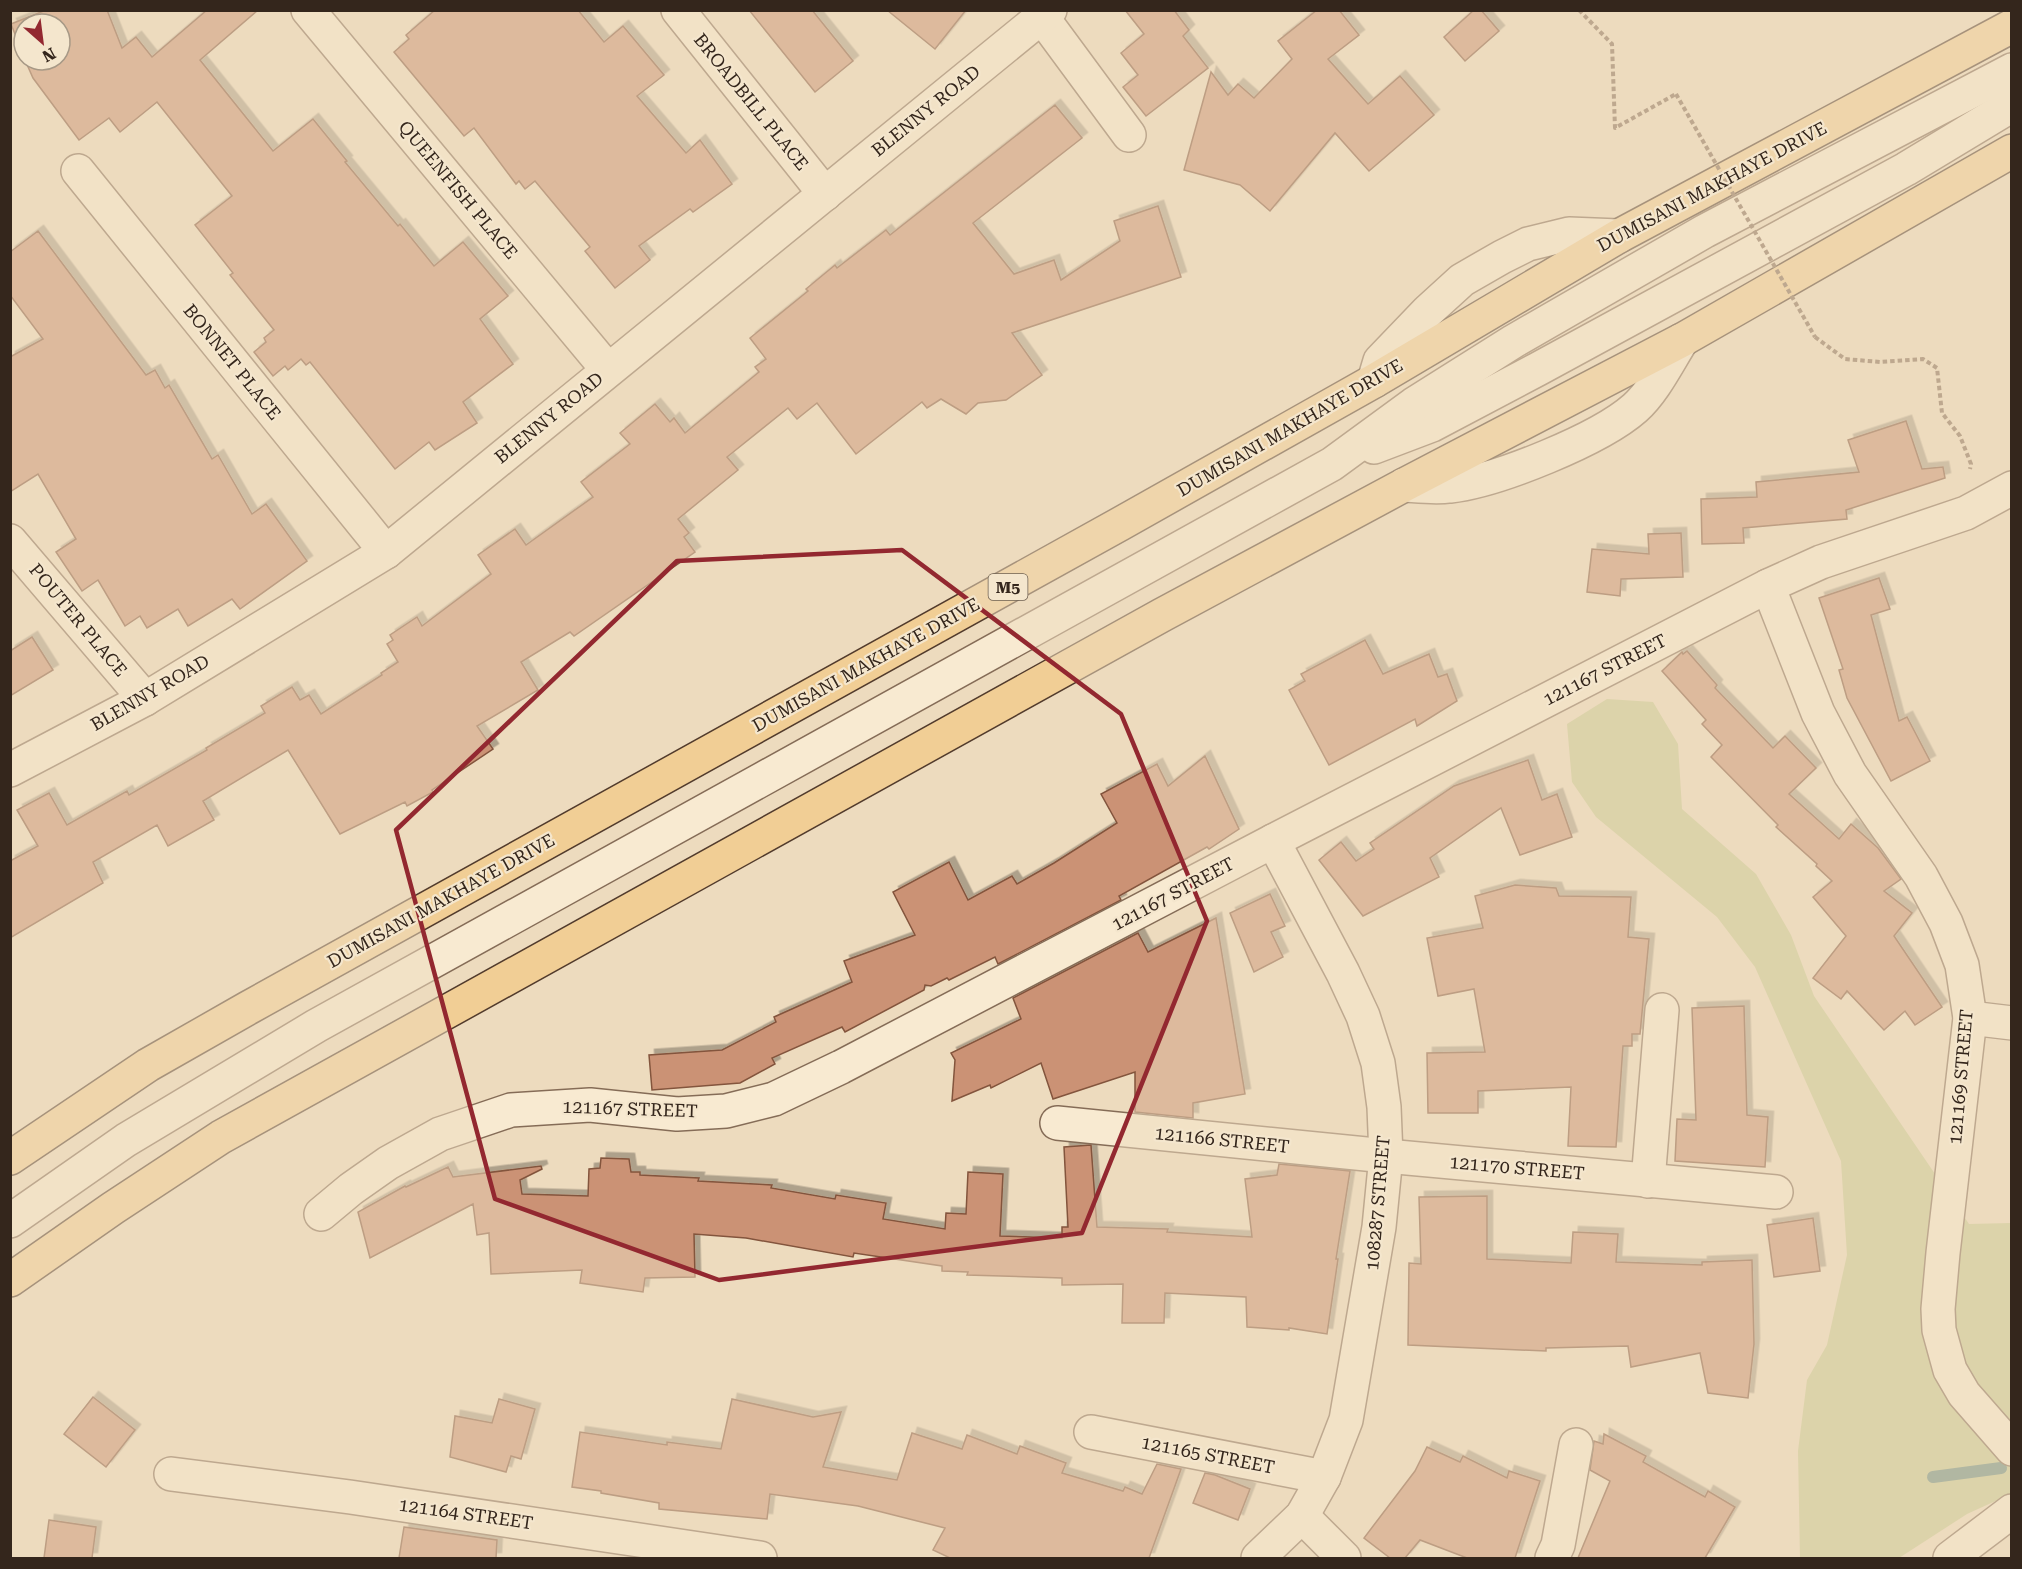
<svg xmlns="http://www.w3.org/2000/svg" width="2022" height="1569" font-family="'Roboto Serif',serif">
  <defs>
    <filter id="shadow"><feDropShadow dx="5.5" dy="-5.5" stdDeviation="0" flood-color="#0004"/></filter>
  </defs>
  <rect width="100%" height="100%" fill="#eddbbe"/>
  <polygon fill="#c8ca93" points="1607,699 1653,702 1678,744 1682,809 1756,874 1791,935 1814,996 1969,1224 2011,1223 2011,1494 1967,1514 1899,1558 1800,1558 1798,1451 1807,1380 1827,1345 1847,1255 1841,1161 1755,967 1717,917 1596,817 1572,782 1567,724"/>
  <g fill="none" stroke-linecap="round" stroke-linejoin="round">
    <polyline stroke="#698c81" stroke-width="12" points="1933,1477 2001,1468"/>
  </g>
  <g fill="#cb9274" stroke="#83543d" stroke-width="1.5" filter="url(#shadow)">
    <polygon points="46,10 107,10 122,48 136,37 152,57 207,10 258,10 200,60 273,151 313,119 347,161 345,162 398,226 400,224 434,266 463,242 508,296 480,319 513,364 463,402 477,423 435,450 429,442 395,469 310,362 306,365 301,359 288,370 285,366 273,376 254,352 266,342 264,338 274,330 230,275 233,273 195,225 232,196 157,102 120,132 109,118 79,140 33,78 25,60 60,60 60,24 24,24 24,57 11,24"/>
    <polygon points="435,10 578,10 604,42 623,26 664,75 637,96 686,153 700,140 732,184 693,212 690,209 639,246 650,260 615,288 585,251 590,247 535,181 525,189 519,181 516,184 474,128 464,136 394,52 409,39 406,35"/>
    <polygon points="749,10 812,10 853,61 815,92"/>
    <polygon points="887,10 966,10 935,49"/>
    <polygon points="1125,10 1174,10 1189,30 1183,36 1208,68 1146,116 1123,87 1138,75 1121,53 1144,34"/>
    <polygon points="1317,10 1339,10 1359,35 1328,59 1368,104 1400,76 1434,115 1369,171 1335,133 1270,211 1240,185 1184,170 1211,72 1228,95 1238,84 1254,98 1292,59 1278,41"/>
    <polygon points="1474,10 1481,10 1499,31 1465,61 1444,37"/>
    <polygon points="1055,105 1082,138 973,223 1014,274 1054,260 1061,280 1120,241 1114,221 1158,206 1181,277 1012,333 1042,375 1006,400 978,403 966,414 941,399 927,408 922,402 856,454 817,403 797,419 788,408 727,457 738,470 678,519 689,533 684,537 695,552 574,636 570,632 521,662 538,690 477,726 493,749 432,790 433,792 407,806 405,802 340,834 288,750 203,801 214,820 168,846 157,825 93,862 103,883 10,938 10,861 38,846 17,810 49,793 67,825 127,791 129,795 207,750 206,748 265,713 261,706 292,687 300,700 309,695 321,714 382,675 381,673 398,662 387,644 393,640 390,635 417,617 422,626 491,574 478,555 515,529 526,545 593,497 581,482 630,444 620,433 655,404 670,422 674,418 685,433 759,372 755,367 766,359 750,338 808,291 806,289 835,265 837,268 886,230 890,235"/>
    <polygon points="38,231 146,375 155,370 165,388 169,385 212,459 218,455 252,514 266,504 307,561 240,609 232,599 188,626 178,609 147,628 140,616 125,626 98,580 82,591 56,552 76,539 38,474 10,492 10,357 43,339 10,295 10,252"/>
    <polygon points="1906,421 1922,469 1943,467 1945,478 1846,510 1847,519 1743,528 1744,543 1702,544 1701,499 1757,497 1756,482 1859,472 1848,440"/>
    <polygon points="1681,533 1683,577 1621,579 1620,596 1587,592 1592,549 1649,554 1648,534"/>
    <polygon points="1879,578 1890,609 1871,615 1899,721 1907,717 1930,761 1891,781 1847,698 1839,670 1843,669 1819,598"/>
    <polygon points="32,637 53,670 10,696 10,651"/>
    <polygon points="1365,640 1383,674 1429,654 1438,677 1447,674 1457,701 1417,726 1415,719 1329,765 1289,690 1305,681 1301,674"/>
    <polygon points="1687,651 1717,685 1715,688 1773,748 1785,736 1816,768 1789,794 1839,839 1851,824 1878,848 1901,879 1884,891 1912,913 1894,936 1942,1007 1915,1025 1905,1011 1884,1030 1847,991 1841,999 1813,978 1846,936 1813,897 1832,881 1816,866 1817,864 1776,827 1778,825 1711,757 1722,745 1702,724 1706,720 1662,671 1682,652 1683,654"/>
    <polygon points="1205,756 1239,829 1209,849 1207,847 1119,896 1121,900 998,964 995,957 949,980 947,978 931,986 925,985 924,990 845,1032 842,1027 772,1058 775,1064 740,1083 652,1090 649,1055 722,1050 776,1022 774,1017 852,982 844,961 915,935 893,892 949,862 968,900 1012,876 1017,884 1054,863 1117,823 1101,794 1157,764 1168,786"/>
    <polygon points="1528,760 1542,800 1557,794 1572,837 1520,855 1501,808 1430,858 1439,877 1363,916 1319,860 1341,842 1356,861 1374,849 1370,843 1454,786"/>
    <polygon points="1515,885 1556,888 1559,896 1631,897 1628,937 1649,939 1640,1034 1632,1034 1632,1046 1623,1046 1616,1147 1568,1146 1571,1087 1478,1091 1478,1113 1428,1113 1427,1053 1485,1052 1474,989 1438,996 1427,938 1483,928 1475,896"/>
    <polygon points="1270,894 1285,926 1271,932 1283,957 1254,972 1230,913"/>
    <polygon points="1216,918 1245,1094 1193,1103 1193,1118 1135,1112 1135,1072 1053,1099 1041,1063 991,1088 990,1085 952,1101 955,1060 951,1053 1021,1019 1013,998 1138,933 1148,952"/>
    <polygon points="1744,1006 1747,1115 1768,1117 1765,1167 1675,1161 1677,1119 1696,1120 1692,1008"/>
    <polygon points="1091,1145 1097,1227 1168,1229 1167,1232 1252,1237 1245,1179 1277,1175 1279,1164 1350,1171 1336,1259 1338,1259 1327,1334 1289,1328 1289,1330 1247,1327 1246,1297 1165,1293 1164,1323 1122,1323 1123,1284 1062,1285 1062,1278 967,1275 968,1272 942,1271 942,1266 854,1253 853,1257 746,1238 694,1234 695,1277 645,1278 643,1292 580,1283 582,1270 491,1274 489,1233 477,1235 473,1204 370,1258 358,1212 405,1186 406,1187 448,1167 453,1177 541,1166 542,1169 520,1180 522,1194 588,1196 589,1169 600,1168 601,1158 629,1159 631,1172 640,1172 640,1175 699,1178 698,1181 772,1185 771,1188 835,1199 836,1195 886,1203 883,1219 945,1229 946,1213 966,1214 968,1172 1003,1174 1000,1236 1062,1238 1062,1227 1068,1227 1064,1147"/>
    <polygon points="1487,1196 1487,1259 1571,1263 1573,1232 1618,1234 1616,1262 1702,1265 1702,1262 1752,1260 1754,1344 1748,1398 1708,1393 1700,1353 1631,1367 1628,1346 1546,1348 1546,1351 1408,1345 1409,1263 1421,1264 1419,1197"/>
    <polygon points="1813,1218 1820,1271 1774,1277 1767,1225"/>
    <polygon points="93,1397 135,1430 106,1467 64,1434"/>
    <polygon points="499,1399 535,1409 521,1459 511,1456 506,1472 450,1457 455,1416 492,1423"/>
    <polygon points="732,1399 813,1417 841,1412 823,1467 897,1480 912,1433 962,1449 967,1435 1017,1454 1020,1446 1066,1463 1062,1473 1123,1491 1125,1487 1142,1494 1157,1464 1181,1469 1149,1558 950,1558 933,1550 945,1528 858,1506 770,1494 767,1519 659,1509 659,1503 601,1493 601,1491 572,1487 580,1432 667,1445 667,1442 721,1449"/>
    <polygon points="1604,1434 1646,1456 1643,1462 1705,1497 1708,1491 1735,1507 1705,1558 1578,1558 1610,1481 1590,1470 1594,1441 1603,1444"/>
    <polygon points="1427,1447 1460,1462 1463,1456 1507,1478 1509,1471 1540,1481 1515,1558 1467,1558 1420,1540 1405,1558 1390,1558 1364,1538 1415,1471"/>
    <polygon points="1205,1473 1215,1475 1250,1489 1238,1520 1193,1503"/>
    <polygon points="49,1520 96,1527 92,1558 44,1558"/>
    <polygon points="404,1527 497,1540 496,1558 399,1558"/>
  </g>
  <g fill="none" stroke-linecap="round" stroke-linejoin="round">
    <defs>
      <g id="minor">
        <polyline points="308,10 608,370"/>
        <polyline points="678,10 825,194"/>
        <polyline points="1042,17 1129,135"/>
        <polyline points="78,171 386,552"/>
        <polyline points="1374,381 1380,361 1428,311 1462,280 1502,257 1528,244 1569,234 1619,236"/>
        <polyline points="1374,447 1432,425 1538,369 1906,169 2012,105"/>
        <path d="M1404,485C1419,486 1435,488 1450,486C1497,481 1600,439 1635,408C1654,391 1668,362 1682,340"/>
        <polyline points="10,541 145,699"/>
        <polyline points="1768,586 1818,713 1850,774 1921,876 1946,923 1962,965 1970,1018 1943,1253 1938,1309 1939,1330 1950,1370 1964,1394 2012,1449"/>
        <polyline points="10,770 145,699 386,552 1050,10"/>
        <polyline points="1970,1018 2012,1023"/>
        <polyline points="1057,1123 1386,1156 1776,1192"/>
        <polyline points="1648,1181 1662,1010"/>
        <polyline points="321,1214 351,1189 388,1163 440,1134 511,1110 590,1105 677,1114 726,1111 774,1099 841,1067 1273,841 1768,586 1821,562 1966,513 2012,488"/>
        <polyline points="10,1221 126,1140 316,1026 1332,464 1414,404 1514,341 1705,231 2012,70"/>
        <polyline points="1091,1432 1324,1477"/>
        <polyline points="171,1474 350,1497 760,1558"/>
        <polyline points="1302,1516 1344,1558"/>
        <polyline points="1258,1558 1302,1516 1324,1477 1346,1420 1379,1227 1386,1156 1384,1107 1378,1063 1363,1016 1343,973 1273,841"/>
        <polyline points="1552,1558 1558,1545 1576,1445"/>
        <polyline points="1950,1558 2012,1511"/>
      </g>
      <g id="major">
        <polyline points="10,1158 148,1065 248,1008 1120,524 1374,381 1619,236 2012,26"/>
        <polyline points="10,1280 113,1208 221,1137 1162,615 1404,485 1682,340 2012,151"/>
      </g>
    </defs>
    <use href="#minor" stroke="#856c57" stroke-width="36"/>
    <use href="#major" stroke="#523b2c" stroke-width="36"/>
    <g stroke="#856c57" stroke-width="4" stroke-dasharray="4.5 3" stroke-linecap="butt">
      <polyline points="1579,10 1612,44 1615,128 1676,94"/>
      <polyline points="1815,337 1845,359 1880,362 1923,359 1937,368 1942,413 1960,436 1971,464 1970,469"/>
    </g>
    <use href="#minor" stroke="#f8ead1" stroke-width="33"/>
    <use href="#major" stroke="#f1ce95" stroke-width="33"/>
    <polyline stroke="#856c57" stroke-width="4" stroke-dasharray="4.5 3" stroke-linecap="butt" points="1676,94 1815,337"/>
  </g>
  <path d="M0 0H2022V1569H0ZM902,550L1121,714L1207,921L1082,1233L719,1280L495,1199L396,830L677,561Z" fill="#eddbbe" fill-opacity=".55" fill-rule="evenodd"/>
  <path fill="none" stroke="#932830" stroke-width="4.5" stroke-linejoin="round" d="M902,550L1121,714L1207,921L1082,1233L719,1280L495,1199L396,830L677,561Z"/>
  <g text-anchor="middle" stroke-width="4.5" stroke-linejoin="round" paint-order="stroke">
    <rect fill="#f4e6cd" stroke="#6e6051" stroke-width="1.5" x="988.5" y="574" width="39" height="26" rx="4.5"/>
    <g font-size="16" font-weight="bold" fill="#34261c">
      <text x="1008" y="593">M5</text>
    </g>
    <g font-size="18" fill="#34261c" stroke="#f4e6cd">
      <text transform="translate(751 102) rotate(51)" y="6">BROADBILL PLACE</text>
      <text transform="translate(926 111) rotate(-39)" y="6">BLENNY ROAD</text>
      <text transform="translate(1712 187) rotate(-28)" y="6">DUMISANI MAKHAYE DRIVE</text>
      <text transform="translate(458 190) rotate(50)" y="6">QUEENFISH PLACE</text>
      <text transform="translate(232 362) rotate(51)" y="6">BONNET PLACE</text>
      <text transform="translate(549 418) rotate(-39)" y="6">BLENNY ROAD</text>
      <text transform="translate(1290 428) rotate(-30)" y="6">DUMISANI MAKHAYE DRIVE</text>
      <text transform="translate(78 620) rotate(50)" y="6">POUTER PLACE</text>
      <text transform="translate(866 665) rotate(-29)" y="6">DUMISANI MAKHAYE DRIVE</text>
      <text transform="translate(1605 670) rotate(-27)" y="6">121167 STREET</text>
      <text transform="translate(150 693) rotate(-30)" y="6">BLENNY ROAD</text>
      <text transform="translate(1173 894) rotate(-28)" y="6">121167 STREET</text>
      <text transform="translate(441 901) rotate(-29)" y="6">DUMISANI MAKHAYE DRIVE</text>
      <text transform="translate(1961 1077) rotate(-85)" y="6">121169 STREET</text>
      <text transform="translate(630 1109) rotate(2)" y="6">121167 STREET</text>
      <text transform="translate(1222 1140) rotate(6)" y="6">121166 STREET</text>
      <text transform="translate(1517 1168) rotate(5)" y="6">121170 STREET</text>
      <text transform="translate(1378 1203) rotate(-85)" y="6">108287 STREET</text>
      <text transform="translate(1208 1455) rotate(11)" y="6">121165 STREET</text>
      <text transform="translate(466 1514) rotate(8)" y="6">121164 STREET</text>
    </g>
  </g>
  <rect width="2022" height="1569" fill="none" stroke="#34261c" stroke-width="24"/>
  <g transform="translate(42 42) rotate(152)"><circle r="28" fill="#f4e6cd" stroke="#a79986" stroke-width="1.5"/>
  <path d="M0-4.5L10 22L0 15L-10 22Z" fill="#932830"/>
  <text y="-9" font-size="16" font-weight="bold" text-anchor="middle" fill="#34261c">N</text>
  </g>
</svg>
